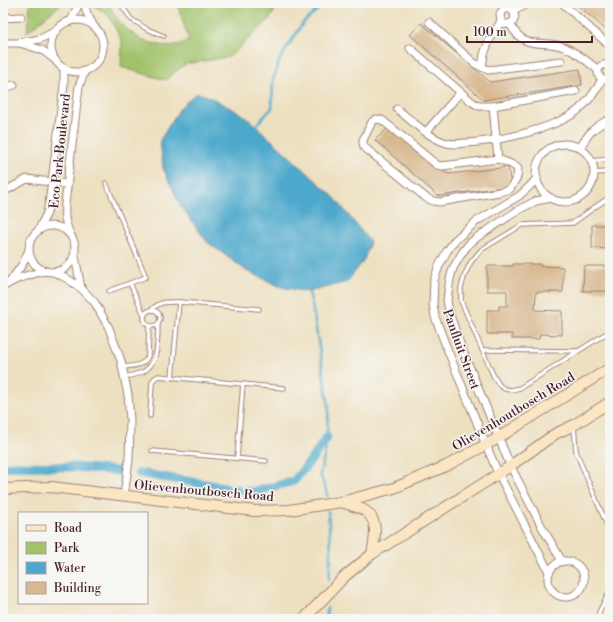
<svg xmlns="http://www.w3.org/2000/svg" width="613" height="622" font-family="'Libre Bodoni',serif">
  <rect width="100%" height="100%" fill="#f6f6f2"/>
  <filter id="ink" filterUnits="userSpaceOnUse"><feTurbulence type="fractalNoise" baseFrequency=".025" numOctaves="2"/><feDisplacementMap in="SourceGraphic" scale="8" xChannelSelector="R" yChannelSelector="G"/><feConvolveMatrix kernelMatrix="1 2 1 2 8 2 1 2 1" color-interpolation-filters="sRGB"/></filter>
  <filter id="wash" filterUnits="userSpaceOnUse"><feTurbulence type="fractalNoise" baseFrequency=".012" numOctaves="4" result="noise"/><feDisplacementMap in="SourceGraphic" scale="16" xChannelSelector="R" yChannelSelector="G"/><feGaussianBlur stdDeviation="0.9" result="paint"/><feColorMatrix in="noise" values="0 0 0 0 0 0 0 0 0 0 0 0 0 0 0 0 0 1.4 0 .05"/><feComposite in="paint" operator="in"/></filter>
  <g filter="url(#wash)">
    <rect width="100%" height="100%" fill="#ede0c0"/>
    <g fill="#a2c26a" stroke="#76704a">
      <polygon points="30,3 70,3 60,5 27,32"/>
      <polygon points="90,3 109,3 114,15 124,27 143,41 169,47 189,41 177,3 279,3 269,20 229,57 185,64 165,80 121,67 122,41 108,15"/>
    </g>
    <polygon fill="#4ea9cc" stroke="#4c647c" points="196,93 208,96 245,116 334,197 370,242 364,260 347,282 309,292 281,287 247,271 207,242 180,205 163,168 160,140 180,108"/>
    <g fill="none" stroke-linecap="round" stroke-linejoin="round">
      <g stroke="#4ea9cc" stroke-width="2.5">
        <polyline points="255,128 256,125 272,108 273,80 280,59 303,23 325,3"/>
        <polyline points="308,289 312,304 329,408 325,453 320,474 327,493 327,496"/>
        <polyline points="328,511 331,549 329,579"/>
        <polyline points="326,619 327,608"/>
      </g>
      <g stroke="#4ea9cc" stroke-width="9">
        <polyline points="3,467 13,466 75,467 118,471"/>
        <polyline points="139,473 252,492 294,481 311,460 327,437"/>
      </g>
    </g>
    <g id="blocks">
      <g fill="#d8b88f">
        <polygon points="575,3 600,3 610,12 610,33"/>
        <polygon points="421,23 490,82 580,69 582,85 484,100 410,35"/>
        <polygon points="389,127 440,170 449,174 508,167 511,186 438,196 375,140"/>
        <polygon points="592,225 610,225 610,249 592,248"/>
        <polygon points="513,264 540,264 540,266 563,267 563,292 536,292 535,310 562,311 562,335 540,334 539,339 512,339 512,334 487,334 487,310 499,310 499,306 507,306 507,291 487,291 487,266 513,266"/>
        <polygon points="584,266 610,266 610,291 583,291"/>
      </g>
    </g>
  </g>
  <g filter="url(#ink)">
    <use href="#blocks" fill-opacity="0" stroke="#9c8076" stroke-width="1"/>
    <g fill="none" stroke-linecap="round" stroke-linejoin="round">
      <defs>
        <g id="lane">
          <polyline points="120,3 131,19 147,29 164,36"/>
          <polyline points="591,161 610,159"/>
          <polyline points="593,173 610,172"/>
          <polyline points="106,183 146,277 109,291"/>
          <polyline points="610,197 595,207 573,223 522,225 481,250 471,262 465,274 461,288 461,301 494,377 500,386 505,389 511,390 520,388 610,331"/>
          <polyline points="130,283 144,315"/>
          <circle cx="152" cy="318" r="8"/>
          <path d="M151,310C160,301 167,302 179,302L259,309"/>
          <polyline points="482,350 578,351"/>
          <path d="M123,367C133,366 144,366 148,356L149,326"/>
          <path d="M125,377C130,376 137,374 143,372C160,362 157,341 158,324"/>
          <polyline points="172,378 179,302"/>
          <polyline points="150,416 152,382 154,379 158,376 284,388"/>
          <polyline points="574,426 576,451 581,464 610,532"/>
          <polyline points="152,451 266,461"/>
          <polyline points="237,458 243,384"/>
          <polyline points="599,619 599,612 610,591"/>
        </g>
        <g id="street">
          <polyline points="85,3 86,11 93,25"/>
          <polyline points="562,3 610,46"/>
          <polyline points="607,3 610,6"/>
          <polyline points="513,11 530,3"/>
          <polyline points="3,18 21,17"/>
          <circle cx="77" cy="46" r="26"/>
          <polyline points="71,21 79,3"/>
          <polyline points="429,22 474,63 488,70 561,61"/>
          <path d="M510,24C526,53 541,38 564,47C577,52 588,62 598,70"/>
          <polyline points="3,43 18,43 40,39 56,31"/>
          <polyline points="20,43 42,50 54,59"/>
          <polyline points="410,48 472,102 479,106 493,106 576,91"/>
          <path d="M610,66C594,59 594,85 610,78"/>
          <path d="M482,67L484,54L489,41L501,21L500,14C503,8 508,7 513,11L515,17L513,22C508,25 504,25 501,21"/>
          <polyline points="3,88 14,85"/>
          <polyline points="493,106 498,159"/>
          <path d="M397,109C410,119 428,137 444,142C451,145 458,144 465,143C496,142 550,130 576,112C587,103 596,92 602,79"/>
          <polygon points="376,119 382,120 437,165 442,166 498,159 511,164 516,167 518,169 517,177 510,189 499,192 440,202 433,201 425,197 364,147 363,143 363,140 372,122"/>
          <polyline points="426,132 460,93"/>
          <circle cx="565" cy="173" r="29"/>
          <path d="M580,148C589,132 594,127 610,119"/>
          <polyline points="537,178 530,186 519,196 477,221 455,240 447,251 439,266 434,280 433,304 435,317 446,346 486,445 498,473 549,572"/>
          <polyline points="3,192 27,179 67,184"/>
          <polyline points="551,198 536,201 520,209 476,238 468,245 462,253 453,268 450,279 447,300 449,312 460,344 510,465 542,527 562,561"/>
          <circle cx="52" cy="249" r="23"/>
          <polyline points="38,231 47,213 50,197 64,85 64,68"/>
          <path d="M70,234C65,223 64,216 65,204L79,86L85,71"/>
          <polyline points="75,256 81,288"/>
          <polyline points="54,272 66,278 81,288 95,303 109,328 121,361 128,395 130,420 129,460 124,496"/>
          <polyline points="9,283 22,265 29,250"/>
          <path d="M3,287C15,278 31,274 45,271"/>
          <circle cx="566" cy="579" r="18"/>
        </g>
        <g id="secondary">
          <polyline points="3,489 51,487 255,511 289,510 341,502 394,488 446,466 493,441 610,368"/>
          <path d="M341,502C347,504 355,506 362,509C380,518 375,538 372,554"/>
          <polyline points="304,619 344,577 372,554 506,469 555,434 574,425 610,402"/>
        </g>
      </defs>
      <use href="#lane" stroke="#9c8076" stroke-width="5.5"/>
      <use href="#street" stroke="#9c8076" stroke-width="9"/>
      <use href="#secondary" stroke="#9c8076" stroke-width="12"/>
      <use href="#lane" stroke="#fff" stroke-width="3.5"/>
      <use href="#street" stroke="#fff" stroke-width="7"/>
      <use href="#secondary" stroke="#fbe6c4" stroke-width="10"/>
    </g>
  </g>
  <g text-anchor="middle" stroke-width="3" stroke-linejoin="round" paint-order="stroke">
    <g font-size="13" fill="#4a1f2b" stroke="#f6f6f2">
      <text transform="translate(59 151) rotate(-84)" y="5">Eco Park Boulevard</text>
      <text transform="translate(462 349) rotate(70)" y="5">Panfluit Street</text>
      <text transform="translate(513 411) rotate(-31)" y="5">Olievenhoutbosch Road</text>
      <text transform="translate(204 490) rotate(5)" y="5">Olievenhoutbosch Road</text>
    </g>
  </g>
  <rect width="613" height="622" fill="none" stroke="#f6f6f2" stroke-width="16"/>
  <rect x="18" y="512" width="130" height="92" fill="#f6f6f2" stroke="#b1a0a2"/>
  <rect x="26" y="525" width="20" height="6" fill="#fbe6c4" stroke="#b1a0a2"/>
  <text x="54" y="532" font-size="12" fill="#4a1f2b">Road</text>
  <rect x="26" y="542" width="20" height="12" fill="#a2c26a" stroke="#b1a0a2"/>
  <text x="54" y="552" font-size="12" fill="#4a1f2b">Park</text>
  <rect x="26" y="562" width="20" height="12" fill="#4ea9cc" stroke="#b1a0a2"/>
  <text x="54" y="572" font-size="12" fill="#4a1f2b">Water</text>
  <rect x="26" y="582" width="20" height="12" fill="#d8b88f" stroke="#b1a0a2"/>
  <text x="54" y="592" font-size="12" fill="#4a1f2b">Building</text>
  <path d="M467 36v6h125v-6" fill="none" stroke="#4a1f2b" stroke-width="2"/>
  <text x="473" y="36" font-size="12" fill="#4a1f2b" stroke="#f6f6f2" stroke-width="3" paint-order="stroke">100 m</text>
</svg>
